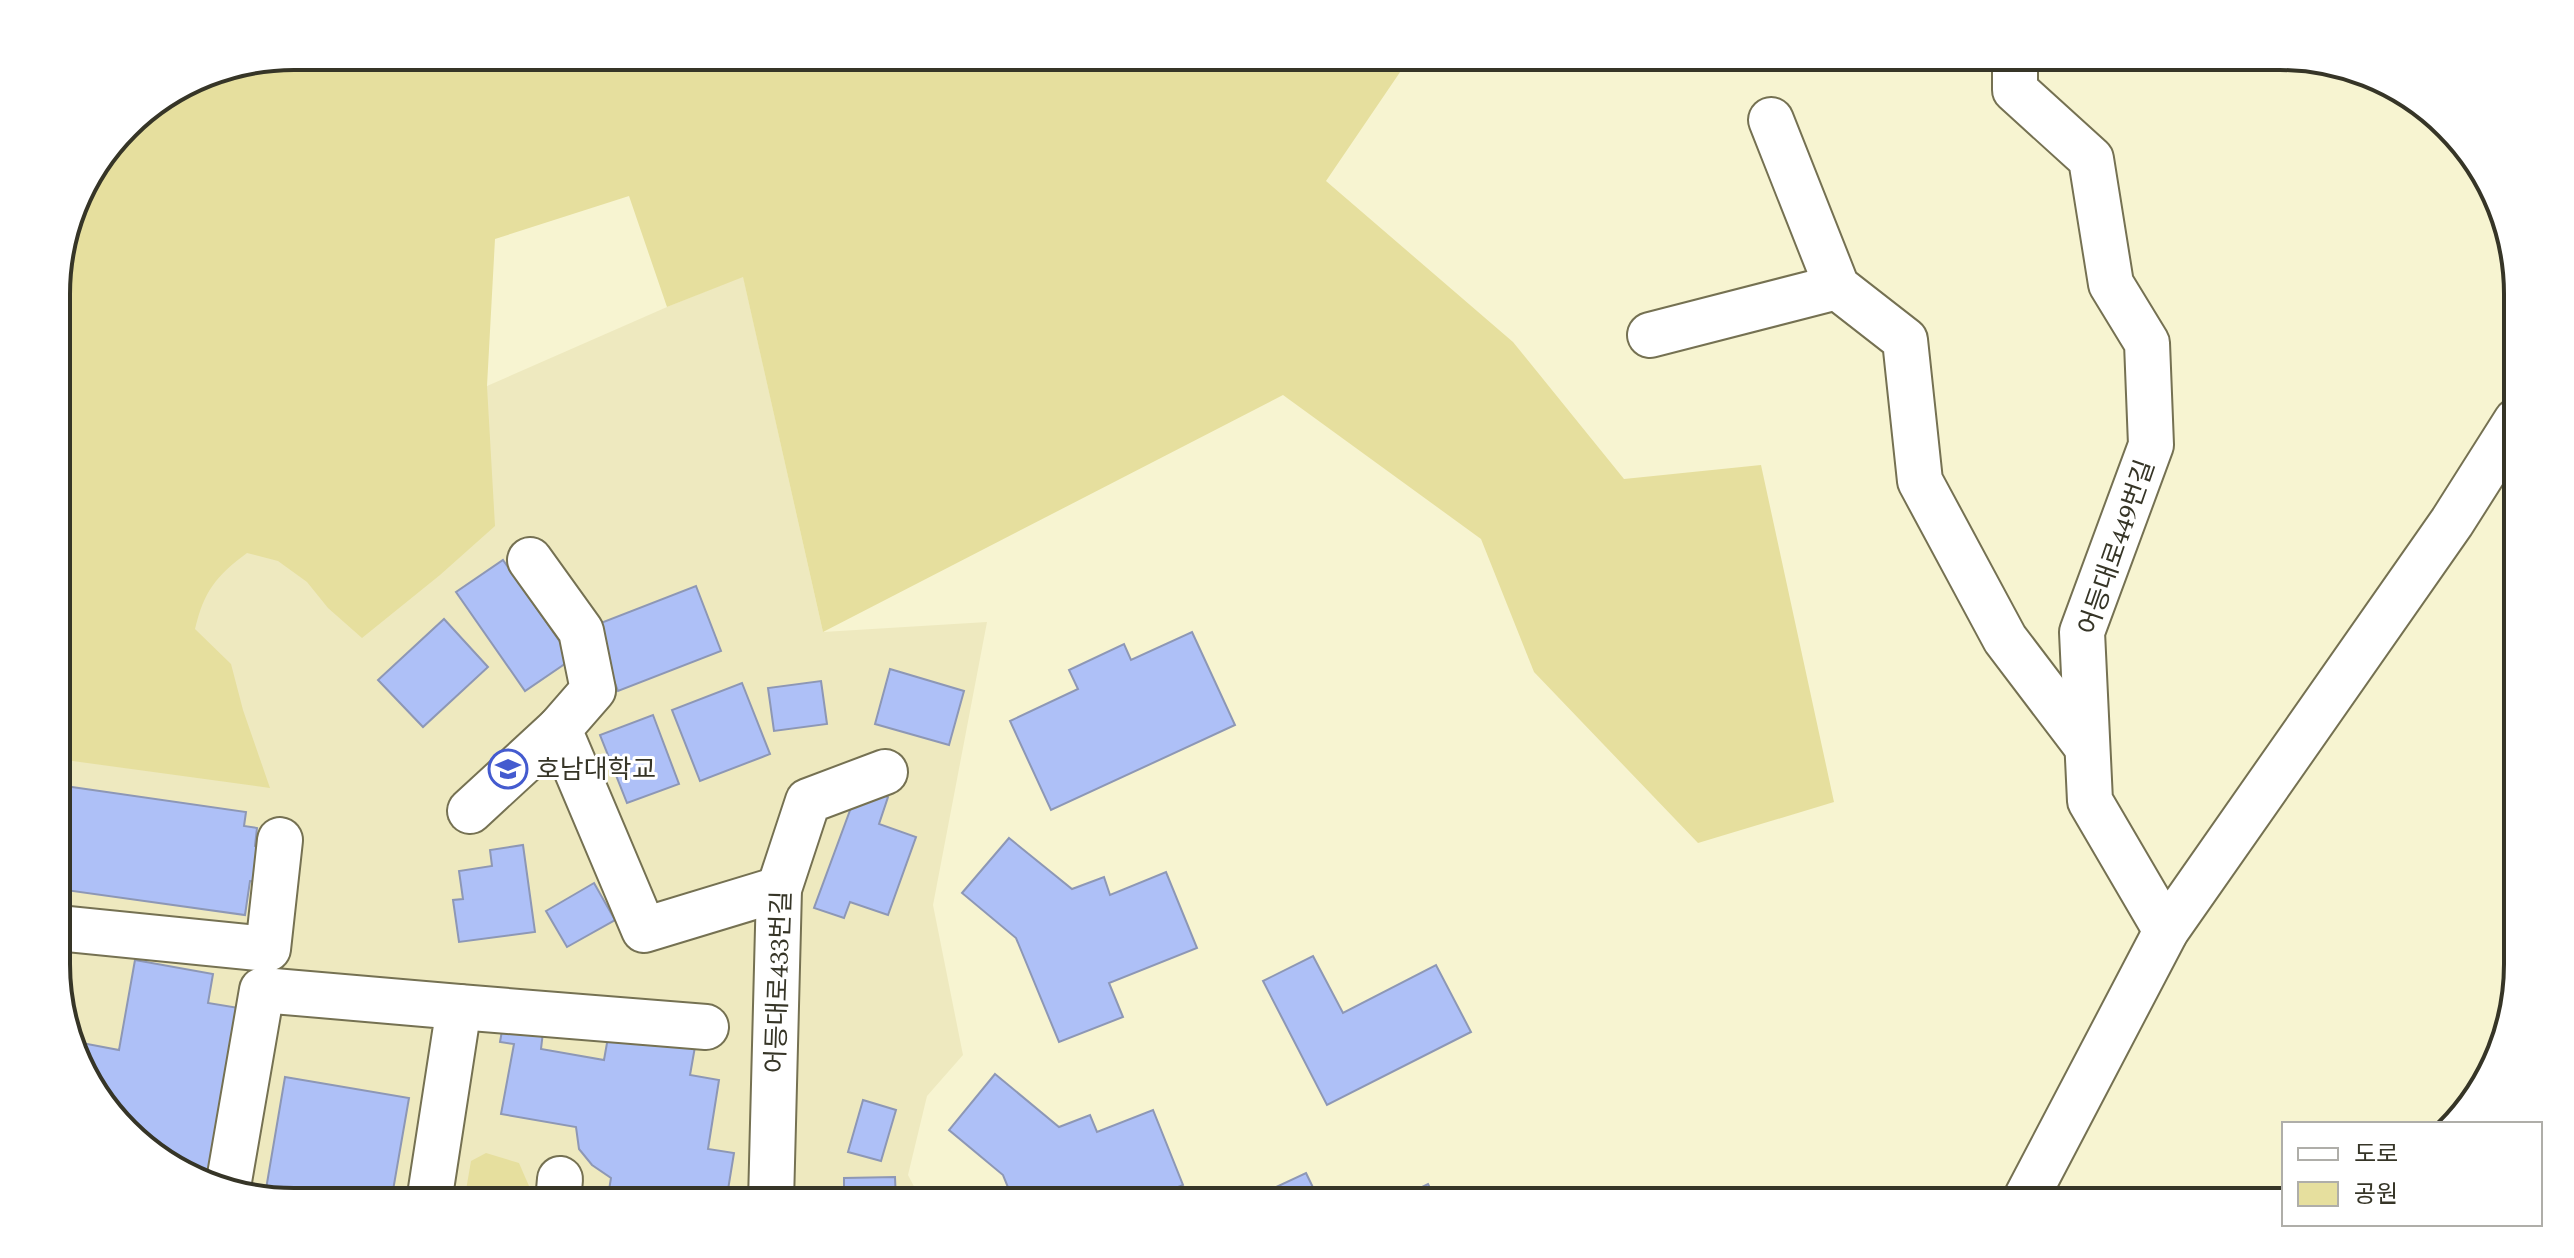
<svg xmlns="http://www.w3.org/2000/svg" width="2574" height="1258" font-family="Spectral,'Noto Sans KR',serif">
  <rect width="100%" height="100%" fill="#f7f4d1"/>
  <polygon fill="#eee9bf" points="743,276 823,632 987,622 933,905 963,1055 927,1096 908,1175 922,1202 294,1202 189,1178 105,1109 58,996 57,414 487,386 667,307"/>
  <g fill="#e6df9e">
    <path d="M294,56H1411L1326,181L1513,342L1624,479L1761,465L1834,802L1698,843L1534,672L1481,539L1283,395L823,632L743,277L667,307L629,196L495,239L487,386L495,526L440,575L362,638L328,608L307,582L278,561L247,553C216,576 204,591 195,629L231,664L243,710L270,788L58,759L57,278L80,189L137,115L203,74Z"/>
    <polygon points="486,1153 519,1163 532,1193 530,1202 464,1202 471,1161"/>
  </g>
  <g fill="#aec0f7" stroke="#8d97b5" stroke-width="2">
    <polygon points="503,560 572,659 525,691 456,592"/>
    <polygon points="696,586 721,651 618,691 593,626"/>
    <polygon points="444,619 488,667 423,727 378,680"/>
    <polygon points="1192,632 1235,725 1051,810 1010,721 1078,689 1069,670 1124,644 1131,660"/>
    <polygon points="890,669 964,691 949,745 875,724"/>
    <polygon points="821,681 827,724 774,731 768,688"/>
    <polygon points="742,683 770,754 700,781 672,710"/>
    <polygon points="653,715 679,784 627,803 600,735"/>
    <polygon points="58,785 246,812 244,826 257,828 255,846 265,848 261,882 250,881 245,915 58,889"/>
    <polygon points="859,786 888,797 879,824 916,837 888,915 850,902 844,918 814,908"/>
    <polygon points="1009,838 1072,889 1104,877 1110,895 1166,872 1197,948 1109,983 1123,1017 1059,1042 1016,938 962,893"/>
    <polygon points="523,845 535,932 459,942 453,900 463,899 459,871 492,866 490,850"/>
    <polygon points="594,883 615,920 567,947 546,911"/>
    <polygon points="1313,956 1343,1013 1436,965 1471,1032 1327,1105 1263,981"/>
    <polygon points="135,960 213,974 208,1003 251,1010 222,1176 177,1168 105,1109 77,1042 119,1050"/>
    <polygon points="503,1025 543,1032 541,1049 604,1060 610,1026 696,1041 690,1075 719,1080 708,1149 734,1153 726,1202 607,1202 611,1178 592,1165 579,1149 576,1127 501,1114 514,1044 500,1042"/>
    <polygon points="995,1074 1059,1127 1090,1115 1097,1132 1153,1110 1183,1185 1142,1202 1014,1202 1003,1175 949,1130"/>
    <polygon points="285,1077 409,1098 391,1202 294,1202 265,1195"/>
    <polygon points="863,1100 896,1110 881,1161 848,1152"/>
    <polygon points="1306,1173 1320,1202 1257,1202 1255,1197"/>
    <polygon points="895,1177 896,1202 844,1202 844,1178"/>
    <polygon points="1428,1184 1437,1202 1391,1202"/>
  </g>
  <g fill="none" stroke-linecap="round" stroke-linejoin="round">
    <defs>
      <g id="minor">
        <polyline points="2015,56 2015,90 2091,159 2111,284 2147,343 2151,445 2082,632 2090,801 2166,931"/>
        <polyline points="1771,120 1837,287 1905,340 1920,481 2005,639 2087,747"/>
        <polyline points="1650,335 1837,287"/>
        <polyline points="530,560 581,631 593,690 559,729 644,930 779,889"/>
        <polyline points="470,811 559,729"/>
        <polyline points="58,928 268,949 280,840"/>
        <polyline points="459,1007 706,1027"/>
        <polyline points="228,1187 262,990 459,1007 429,1202"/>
        <polyline points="558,1202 560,1179"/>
        <polyline points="771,1202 779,889 808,801 885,772"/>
        <polyline points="2024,1202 2166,931 2452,522 2516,421"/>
      </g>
    </defs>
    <use href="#minor" stroke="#757152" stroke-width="48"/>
    <use href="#minor" stroke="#fff" stroke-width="44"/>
  </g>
  <defs>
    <symbol id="university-ring" viewBox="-11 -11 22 22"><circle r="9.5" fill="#fff" stroke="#445bcf" stroke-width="1.5"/><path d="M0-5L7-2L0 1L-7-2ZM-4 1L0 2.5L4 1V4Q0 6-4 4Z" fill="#445bcf"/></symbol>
  </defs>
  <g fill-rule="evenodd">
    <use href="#university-ring" x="486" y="747" width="44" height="44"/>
  </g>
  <g text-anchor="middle" stroke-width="6" stroke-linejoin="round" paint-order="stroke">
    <g font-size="26" fill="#363527" stroke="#fff">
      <text transform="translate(2116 547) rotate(-71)" y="9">어등대로449번길</text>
      <text transform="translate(778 982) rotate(-88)" y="9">어등대로433번길</text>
    </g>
    <g font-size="26" fill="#363527" stroke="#fff" text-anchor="start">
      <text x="536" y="778">호남대학교</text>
    </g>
  </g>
  <path d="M0 0H2574V1258H0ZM294 70H2280A224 224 0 0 1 2504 294V964A224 224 0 0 1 2280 1188H294A224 224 0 0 1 70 964V294A224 224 0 0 1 294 70Z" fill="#fff" fill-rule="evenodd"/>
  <path fill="none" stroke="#363527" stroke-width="4" d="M294 70H2280A224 224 0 0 1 2504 294V964A224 224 0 0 1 2280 1188H294A224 224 0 0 1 70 964V294A224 224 0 0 1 294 70Z"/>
  <rect x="2282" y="1122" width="260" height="104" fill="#ffffff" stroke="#afaea9" stroke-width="2"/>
  <rect x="2298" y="1148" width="40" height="12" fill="#ffffff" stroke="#afaea9" stroke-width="2"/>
  <text x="2354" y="1162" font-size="24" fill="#363527">도로</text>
  <rect x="2298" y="1182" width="40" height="24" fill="#e6df9e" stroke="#afaea9" stroke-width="2"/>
  <text x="2354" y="1202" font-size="24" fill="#363527">공원</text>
</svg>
